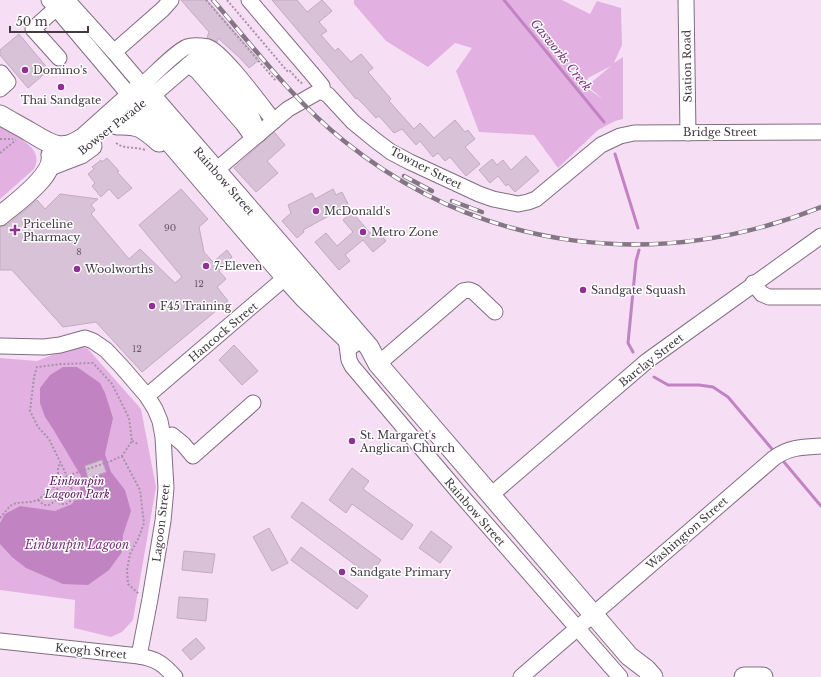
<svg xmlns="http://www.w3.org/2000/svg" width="821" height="677" font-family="'Libre Baskerville',serif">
  <rect width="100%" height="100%" fill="#f6dff5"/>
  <g fill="#e2b1e2" fill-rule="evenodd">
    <path d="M354,0H562L590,14L597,1L621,8L622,45L614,63L623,57V119L615,121L598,130L558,168L534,135L479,132L456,71L472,48L455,43L428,67L386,41L354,4ZM611,66L587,86L603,99L585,87L588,78Z"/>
    <path d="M0,127C14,136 46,147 34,169L0,199Z"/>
    <polygon points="77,345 88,349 141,409 156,487 133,620 122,632 111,637 74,628 75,600 0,590 0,358 37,361"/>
  </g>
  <polygon fill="#c283c3" points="63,367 77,367 100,383 105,393 113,418 105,454 111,472 125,490 131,511 123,535 122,552 109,570 88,585 63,584 26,568 12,557 0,544 0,523 5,514 20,506 55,511 72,504 80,491 81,476 53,429 45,417 40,403 40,388 50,375"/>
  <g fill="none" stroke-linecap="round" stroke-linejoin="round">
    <g stroke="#c283c3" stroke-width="3">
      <polyline points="504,0 604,122"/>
      <polyline points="615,154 638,228"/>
      <polyline points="633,352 628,343 636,261 639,250"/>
      <polyline points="654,377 668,385 699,385 713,387 728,397 772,449"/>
      <polyline points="784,462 821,506"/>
    </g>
  </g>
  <g fill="#d8c2d8" stroke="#c1abc0">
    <polygon points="181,0 207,0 259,60 249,68 240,58 218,38 217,42 207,38 209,32"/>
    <polygon points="272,0 297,0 307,12 322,0 332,11 319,22 327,31 321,35 335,51 338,48 351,62 361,54 373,68 368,72 391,99 389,101 414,129 420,123 434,138 455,120 465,132 468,130 475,139 465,147 480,164 466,176 450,157 445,161 438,153 433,157 420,141 416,145 402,129 394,133 379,116 376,118 365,106 357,98 356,99"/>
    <polygon points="19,34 49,70 28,88 0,55 0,50"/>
    <polygon points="274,132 285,145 267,161 278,173 256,192 234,168"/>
    <polygon points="526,156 539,171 515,192 508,184 506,186 498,176 490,183 479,170 492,159 497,165 503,160 511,170"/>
    <polygon points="107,158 119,171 117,172 132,188 118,199 109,189 101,197 92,186 95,183 88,174 94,169 92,167 101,160 102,162"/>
    <polygon points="181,189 208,219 199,227 204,252 213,262 227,250 232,257 219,271 226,279 217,287 228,301 142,372 96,322 63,327 12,270 0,270 0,227 7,225 37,200 45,209 60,194 98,199 91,205 95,210 91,214 129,259 140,249 175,283 182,277 139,225"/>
    <polygon points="333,189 336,195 342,192 348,204 345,205 347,206 303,230 304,232 297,238 282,221 291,213 288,205 312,193 315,199"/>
    <polygon points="352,212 371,234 376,229 386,241 373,252 363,240 345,255 350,261 339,270 315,242 326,233 337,246 353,232 343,220"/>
    <polygon points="234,345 258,371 242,385 219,360"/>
    <polygon points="102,460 106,472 88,478 85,466"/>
    <polygon points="352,468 369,481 363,489 413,525 402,540 352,504 346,513 329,500"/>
    <polygon points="302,502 381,560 370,576 291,517"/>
    <polygon points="269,528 288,563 272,571 253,537"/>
    <polygon points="431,531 452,547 440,563 419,548"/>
    <polygon points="301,547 368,596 357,609 291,560"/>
    <polygon points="184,551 215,554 212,573 182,570"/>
    <polygon points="179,597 208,599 206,621 177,618"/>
    <polygon points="196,638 205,648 191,660 182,650"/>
  </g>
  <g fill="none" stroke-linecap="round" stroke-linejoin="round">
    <defs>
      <g id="minor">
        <polyline points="49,0 131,97"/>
        <path d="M67,0L114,52L142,85C152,77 176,51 187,47C192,45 202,46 208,47C223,52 262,106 274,121"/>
        <polyline points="249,0 313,75 322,86 323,92 328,95 353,122 375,140 391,152 410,162 479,194 493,199 518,204 528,202 536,199 601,145 620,136 634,133 821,132"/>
        <polyline points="686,0 688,133"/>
        <polyline points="114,52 163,9 171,0"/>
        <polyline points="59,58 33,29 63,2"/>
        <polyline points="188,65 197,71 243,124 253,138"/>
        <polyline points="0,89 8,82 1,73"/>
        <polyline points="152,96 194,60 205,61 210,64 249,110 259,134"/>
        <polyline points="208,177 288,109 318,92 323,92"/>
        <polyline points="753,283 762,294 769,297 821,297"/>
        <polyline points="346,338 349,360 352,366 460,494 620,677"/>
        <polyline points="0,346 44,347 60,345 85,338 93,341 106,350 122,367 147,396 155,409 160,421 163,437 166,488 163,521 150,599 139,656"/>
        <polyline points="378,364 463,291 469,290 474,292 495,312"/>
        <polyline points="147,396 293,271"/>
        <polyline points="172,435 183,444 193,456 253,403"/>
        <polyline points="491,495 647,361 821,236"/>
        <path d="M0,641L139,656C157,659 163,664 175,677"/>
        <path d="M521,677L774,458C789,447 803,447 821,446"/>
      </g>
      <g id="major">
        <polyline points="131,97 286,278 304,298 352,344"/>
        <path d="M0,115C10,121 20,126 30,132C52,145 61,153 84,137L142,85L369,347L378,364L629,656L646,669L653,677"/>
        <path d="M117,125C139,124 143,128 159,142"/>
        <polyline points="50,166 81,154 92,146"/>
        <path d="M0,216C14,204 55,176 51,155"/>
        <polyline points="744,677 763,677"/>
      </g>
    </defs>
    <use href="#minor" stroke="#816d81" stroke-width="17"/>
    <use href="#major" stroke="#816d81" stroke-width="21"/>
    <g stroke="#a493a3" stroke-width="2" stroke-dasharray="2 2" stroke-linecap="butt">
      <polyline points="206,0 276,81"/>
      <polyline points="227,0 288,72 290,71 299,81 303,84"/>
      <polyline points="0,139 13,139"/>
      <path d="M116,143C126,150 134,146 145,150"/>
      <polyline points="0,153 16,140"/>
      <polyline points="132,441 138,444"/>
      <polyline points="122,456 140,490 144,523 138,539 130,554 127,570 128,584 139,594"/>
      <polyline points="58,482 58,468 60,463"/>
      <polyline points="55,497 56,490 61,486 70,486 75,494 72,500 66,504 59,504"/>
      <polyline points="38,500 44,505 49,505 72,489"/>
      <polyline points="0,518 10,506 16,503 31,502 38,500 67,476 111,461 122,456 132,441 129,418 112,384 93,363 62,364 37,367 34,377 30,411 38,427 49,439 67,476"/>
    </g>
    <use href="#minor" stroke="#fff" stroke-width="15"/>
    <use href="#major" stroke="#fff" stroke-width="19"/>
    <defs>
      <g id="rail">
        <path d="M213,0C254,48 294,101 344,141C482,252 658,273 821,207"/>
        <polyline points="404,176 432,191"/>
        <polyline points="452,201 482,212"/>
      </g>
    </defs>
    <use href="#rail" stroke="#847684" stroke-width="4.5"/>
    <use href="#rail" stroke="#fff" stroke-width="3" stroke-dasharray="9" stroke-linecap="butt"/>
  </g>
  <g fill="#922f96" stroke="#fff" stroke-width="1.5">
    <circle cx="25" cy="70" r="4"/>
    <circle cx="61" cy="87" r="4"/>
    <circle cx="316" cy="211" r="4"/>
    <path d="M13 224h4v4h4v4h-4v4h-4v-4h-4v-4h4z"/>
    <circle cx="363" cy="232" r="4"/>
    <circle cx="206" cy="266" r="4"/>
    <circle cx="77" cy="269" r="4"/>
    <circle cx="583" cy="290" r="4"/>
    <circle cx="152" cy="306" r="4"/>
    <circle cx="352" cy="441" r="4"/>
    <circle cx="342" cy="572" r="4"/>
  </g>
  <g text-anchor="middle" stroke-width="3" stroke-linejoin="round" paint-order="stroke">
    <g font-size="9" fill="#685b68">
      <text x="170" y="231">90</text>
      <text x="79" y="255">8</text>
      <text x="199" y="287">12</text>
      <text x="137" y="352">12</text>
    </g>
    <g font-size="11" fill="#423942" stroke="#fff">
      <text transform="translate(687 66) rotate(-91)" y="4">Station Road</text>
      <text transform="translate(112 127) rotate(-38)" y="4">Bowser Parade</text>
      <text x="720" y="136">Bridge Street</text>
      <text transform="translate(426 168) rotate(27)" y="4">Towner Street</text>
      <text transform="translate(224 181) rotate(49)" y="4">Rainbow Street</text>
      <text transform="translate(223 332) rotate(-40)" y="4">Hancock Street</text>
      <text transform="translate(651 360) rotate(-38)" y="4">Barclay Street</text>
      <text transform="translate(475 512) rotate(49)" y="4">Rainbow Street</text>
      <text transform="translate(161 523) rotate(-83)" y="4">Lagoon Street</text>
      <text transform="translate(687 533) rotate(-41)" y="4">Washington Street</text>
      <text transform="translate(91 651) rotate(6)" y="4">Keogh Street</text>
    </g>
    <g font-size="11" fill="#423942" stroke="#fff" text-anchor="start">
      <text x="33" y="74">Domino's</text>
      <text x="61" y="104" text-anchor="middle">Thai Sandgate</text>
      <text x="324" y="215">McDonald's</text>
      <text x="23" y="228">Priceline<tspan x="23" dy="13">Pharmacy</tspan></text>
      <text x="371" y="236">Metro Zone</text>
      <text x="214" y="270">7-Eleven</text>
      <text x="85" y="273">Woolworths</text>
      <text x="591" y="294">Sandgate Squash</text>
      <text x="160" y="310">F45 Training</text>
      <text x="360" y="439">St. Margaret's<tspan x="360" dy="13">Anglican Church</tspan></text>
      <text x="350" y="576">Sandgate Primary</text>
    </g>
    <g font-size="11" font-style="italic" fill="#611464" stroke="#fff">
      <text x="77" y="485">Einbunpin<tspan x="77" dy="13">Lagoon Park</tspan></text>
    </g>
    <g font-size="12" font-style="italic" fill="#7d3280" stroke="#fff">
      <text transform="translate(561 55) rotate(51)" y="4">Gasworks Creek</text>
      <text x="77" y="549">Einbunpin Lagoon</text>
    </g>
  </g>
  <path d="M10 26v6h78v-6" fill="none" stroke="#423942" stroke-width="2"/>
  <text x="16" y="26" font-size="12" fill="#423942" stroke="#ffffff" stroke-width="3" paint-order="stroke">50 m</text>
</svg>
